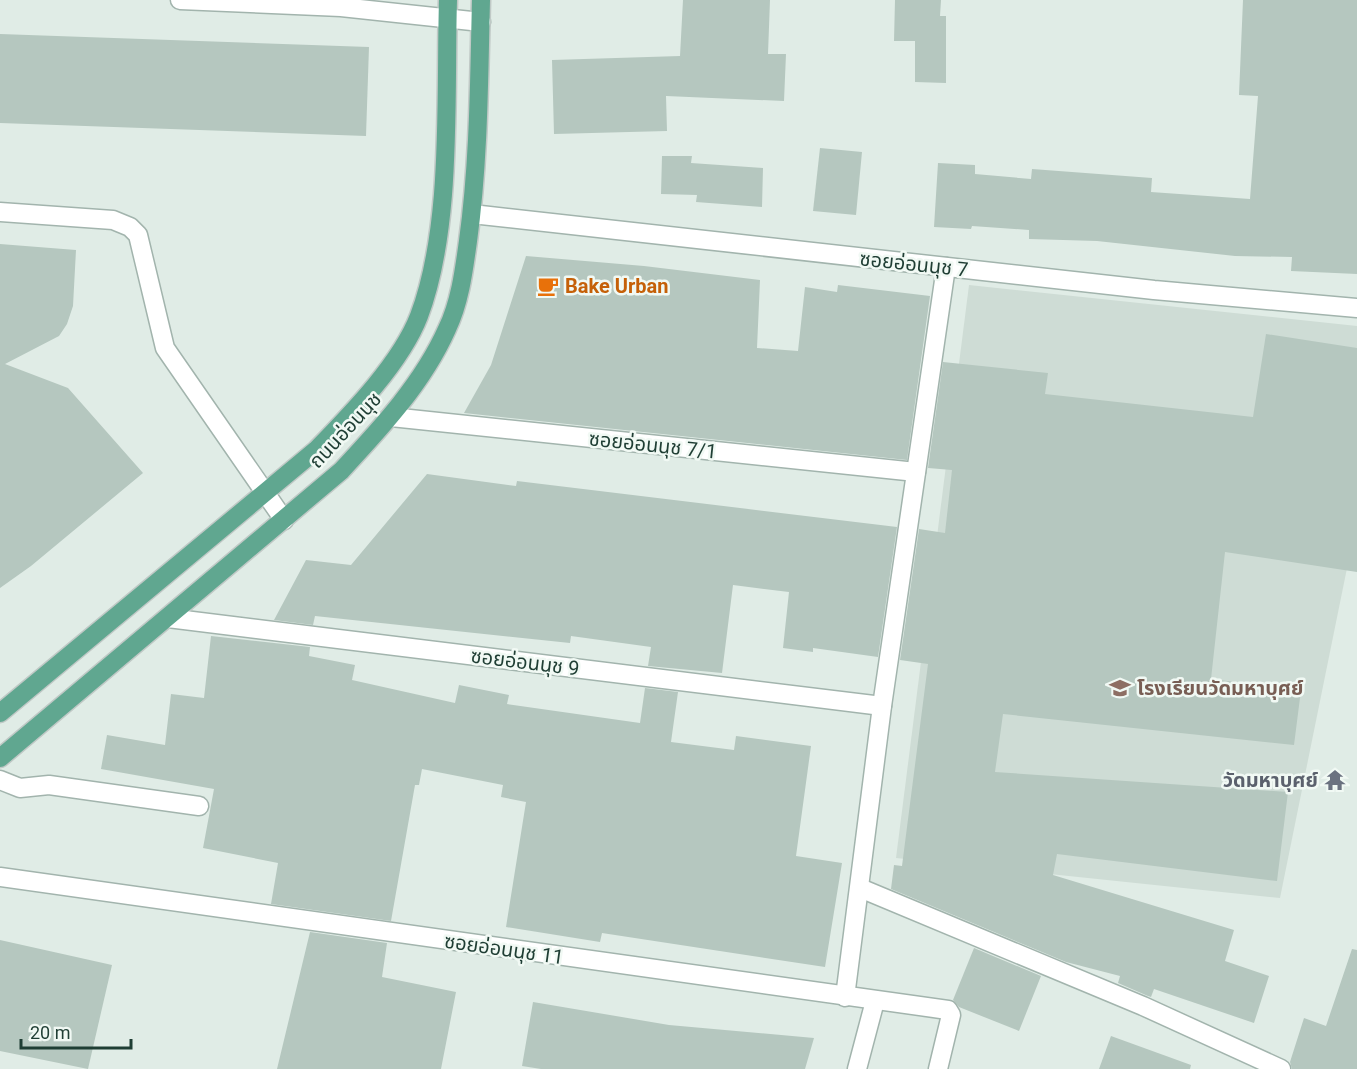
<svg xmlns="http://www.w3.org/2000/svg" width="1357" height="1069" font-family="Roboto,'Noto Sans Thai',sans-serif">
  <rect width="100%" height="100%" fill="#e0ece6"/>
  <polygon fill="#cedcd5" points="969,285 1357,326 1357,519 1280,898 896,858"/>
  <g fill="#b5c7bf">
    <polygon points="683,0 770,0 768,54 786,54 784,101 666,96 667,131 554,134 552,60 680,56"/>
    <polygon points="895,0 941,0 940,16 946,16 946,83 915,82 915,41 894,41"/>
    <polygon points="1243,0 1357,0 1357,274 1291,271 1292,257 1235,256 1097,241 1029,239 1029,230 972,226 971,229 934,227 938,163 975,165 975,174 1031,179 1032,169 1152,178 1151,192 1250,199 1258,96 1239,95"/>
    <polygon points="0,34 369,47 366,136 0,123"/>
    <polygon points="820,148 862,152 856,215 813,211"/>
    <polygon points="662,156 692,156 691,163 763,168 762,207 696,202 697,195 661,194"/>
    <polygon points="0,244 76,250 73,306 67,324 59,336 5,364 68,388 143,473 31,566 0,588"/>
    <polygon points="526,256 644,266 760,280 757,348 798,351 805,287 837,292 838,285 930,296 907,460 464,413 491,365"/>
    <polygon points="1266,334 1357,348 1357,572 1225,552 1211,679 1301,690 1294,745 1003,714 995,772 1288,792 1277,881 1057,854 1053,875 1234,930 1225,961 1269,976 1254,1023 1154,989 1151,997 1148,996 1118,983 1120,976 1066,962 891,889 894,865 902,866 928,664 900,660 919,529 945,533 952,470 928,468 943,362 1048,373 1045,394 1253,417"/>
    <polygon points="427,474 516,486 517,481 897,527 878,657 813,648 813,652 783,648 789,592 733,585 722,673 648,666 651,647 571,636 570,643 315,616 313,625 274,620 306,560 351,565"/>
    <polygon points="211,636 310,647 309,656 355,665 352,680 455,703 459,685 509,695 507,704 640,723 645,688 678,692 671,742 734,750 736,736 811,746 796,856 842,863 825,967 602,933 600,942 506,927 526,802 501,797 503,785 422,769 419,785 415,785 391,921 271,904 278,863 203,848 214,789 101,769 107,735 165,745 171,694 204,698"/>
    <polygon points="310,932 387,943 382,977 456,992 441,1069 277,1069"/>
    <polygon points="0,940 112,965 88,1069 0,1051"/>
    <polygon points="974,948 1041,976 1019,1031 959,1007 953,1000"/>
    <polygon points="1352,949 1357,950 1357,1069 1292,1069 1290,1062 1304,1018 1326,1026"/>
    <polygon points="533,1002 669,1025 814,1038 805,1069 541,1069 522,1066"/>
    <polygon points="1111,1036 1191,1065 1190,1069 1099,1069"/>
  </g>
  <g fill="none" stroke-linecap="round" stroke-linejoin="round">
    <defs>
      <g id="service">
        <polyline points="180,0 341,7 481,22"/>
        <polyline points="0,212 113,220 130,227 138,235 165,348 284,520"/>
        <polyline points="0,780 20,788 49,785 199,806"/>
        <polyline points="857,1069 875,1001"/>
      </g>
      <g id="minor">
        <polyline points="472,214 1154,290 1357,308"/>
        <polyline points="391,417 916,472"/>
        <polyline points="168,618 882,706"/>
        <polyline points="0,877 948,1010 951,1015 938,1069"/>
        <polyline points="860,888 1143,1006 1281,1069"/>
        <polyline points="845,997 882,706 946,267"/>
      </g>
      <g id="primary">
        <path d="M0,713L316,450C351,414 401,363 419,316C453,226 445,97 448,0"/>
        <path d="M0,758L341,471C381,428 423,383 447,329C460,302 464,270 468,241C479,161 479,80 481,0"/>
      </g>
    </defs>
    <use href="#service" stroke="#a2b4ad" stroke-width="21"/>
    <use href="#minor" stroke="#a2b4ad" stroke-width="21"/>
    <use href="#primary" stroke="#c0c9c6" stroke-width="21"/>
    <use href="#service" stroke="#fff" stroke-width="18"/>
    <use href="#minor" stroke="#fff" stroke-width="18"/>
    <use href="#primary" stroke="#60a790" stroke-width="18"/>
  </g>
  <defs>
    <symbol id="cafe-bare" viewBox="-9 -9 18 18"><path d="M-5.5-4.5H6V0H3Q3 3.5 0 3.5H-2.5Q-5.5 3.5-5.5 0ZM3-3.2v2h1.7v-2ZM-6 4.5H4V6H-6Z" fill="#e8710a" stroke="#f1f9f4" stroke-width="2.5" paint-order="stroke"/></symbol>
    <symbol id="school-bare" viewBox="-9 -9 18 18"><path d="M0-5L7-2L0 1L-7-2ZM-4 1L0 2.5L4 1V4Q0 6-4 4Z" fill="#8d6e63" stroke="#f1f9f4" stroke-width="2.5" paint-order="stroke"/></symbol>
    <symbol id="temple-bare" viewBox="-9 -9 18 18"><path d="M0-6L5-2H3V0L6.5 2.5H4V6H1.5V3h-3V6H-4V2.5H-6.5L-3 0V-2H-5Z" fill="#6b7280" stroke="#f1f9f4" stroke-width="2.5" paint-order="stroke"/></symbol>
  </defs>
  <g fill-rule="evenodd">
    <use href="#cafe-bare" x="533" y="271" width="30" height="30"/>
    <use href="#school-bare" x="1105" y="673" width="30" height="30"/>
    <use href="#temple-bare" x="1320" y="765" width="30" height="30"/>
  </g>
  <g text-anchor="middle" stroke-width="5" stroke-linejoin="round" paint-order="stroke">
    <g font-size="20" fill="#1f3e34" stroke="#f1f9f4">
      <text transform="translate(914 264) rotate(6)" y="7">ซอยอ่อนนุช 7</text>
      <text transform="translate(345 430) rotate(-47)" y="7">ถนนอ่อนนุช</text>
      <text transform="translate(653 445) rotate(6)" y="7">ซอยอ่อนนุช 7/1</text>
      <text transform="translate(525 662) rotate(7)" y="7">ซอยอ่อนนุช 9</text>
      <text transform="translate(504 949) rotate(8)" y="7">ซอยอ่อนนุช 11</text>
    </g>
    <g font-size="20" font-weight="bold" fill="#c56008" stroke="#f1f9f4" text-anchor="start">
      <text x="565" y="293">Bake Urban</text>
    </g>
    <g font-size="20" font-weight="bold" fill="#785e54" stroke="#f1f9f4" text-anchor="start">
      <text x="1137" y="695">โรงเรียนวัดมหาบุศย์</text>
    </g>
    <g font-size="20" font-weight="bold" fill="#5b616d" stroke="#f1f9f4" text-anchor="end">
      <text x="1318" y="787">วัดมหาบุศย์</text>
    </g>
  </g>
  <path d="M21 1039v9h110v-9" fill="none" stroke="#1f3e34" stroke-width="3"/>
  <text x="30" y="1039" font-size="18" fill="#1f3e34" stroke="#f1f9f4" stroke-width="4.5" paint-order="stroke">20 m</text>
</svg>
